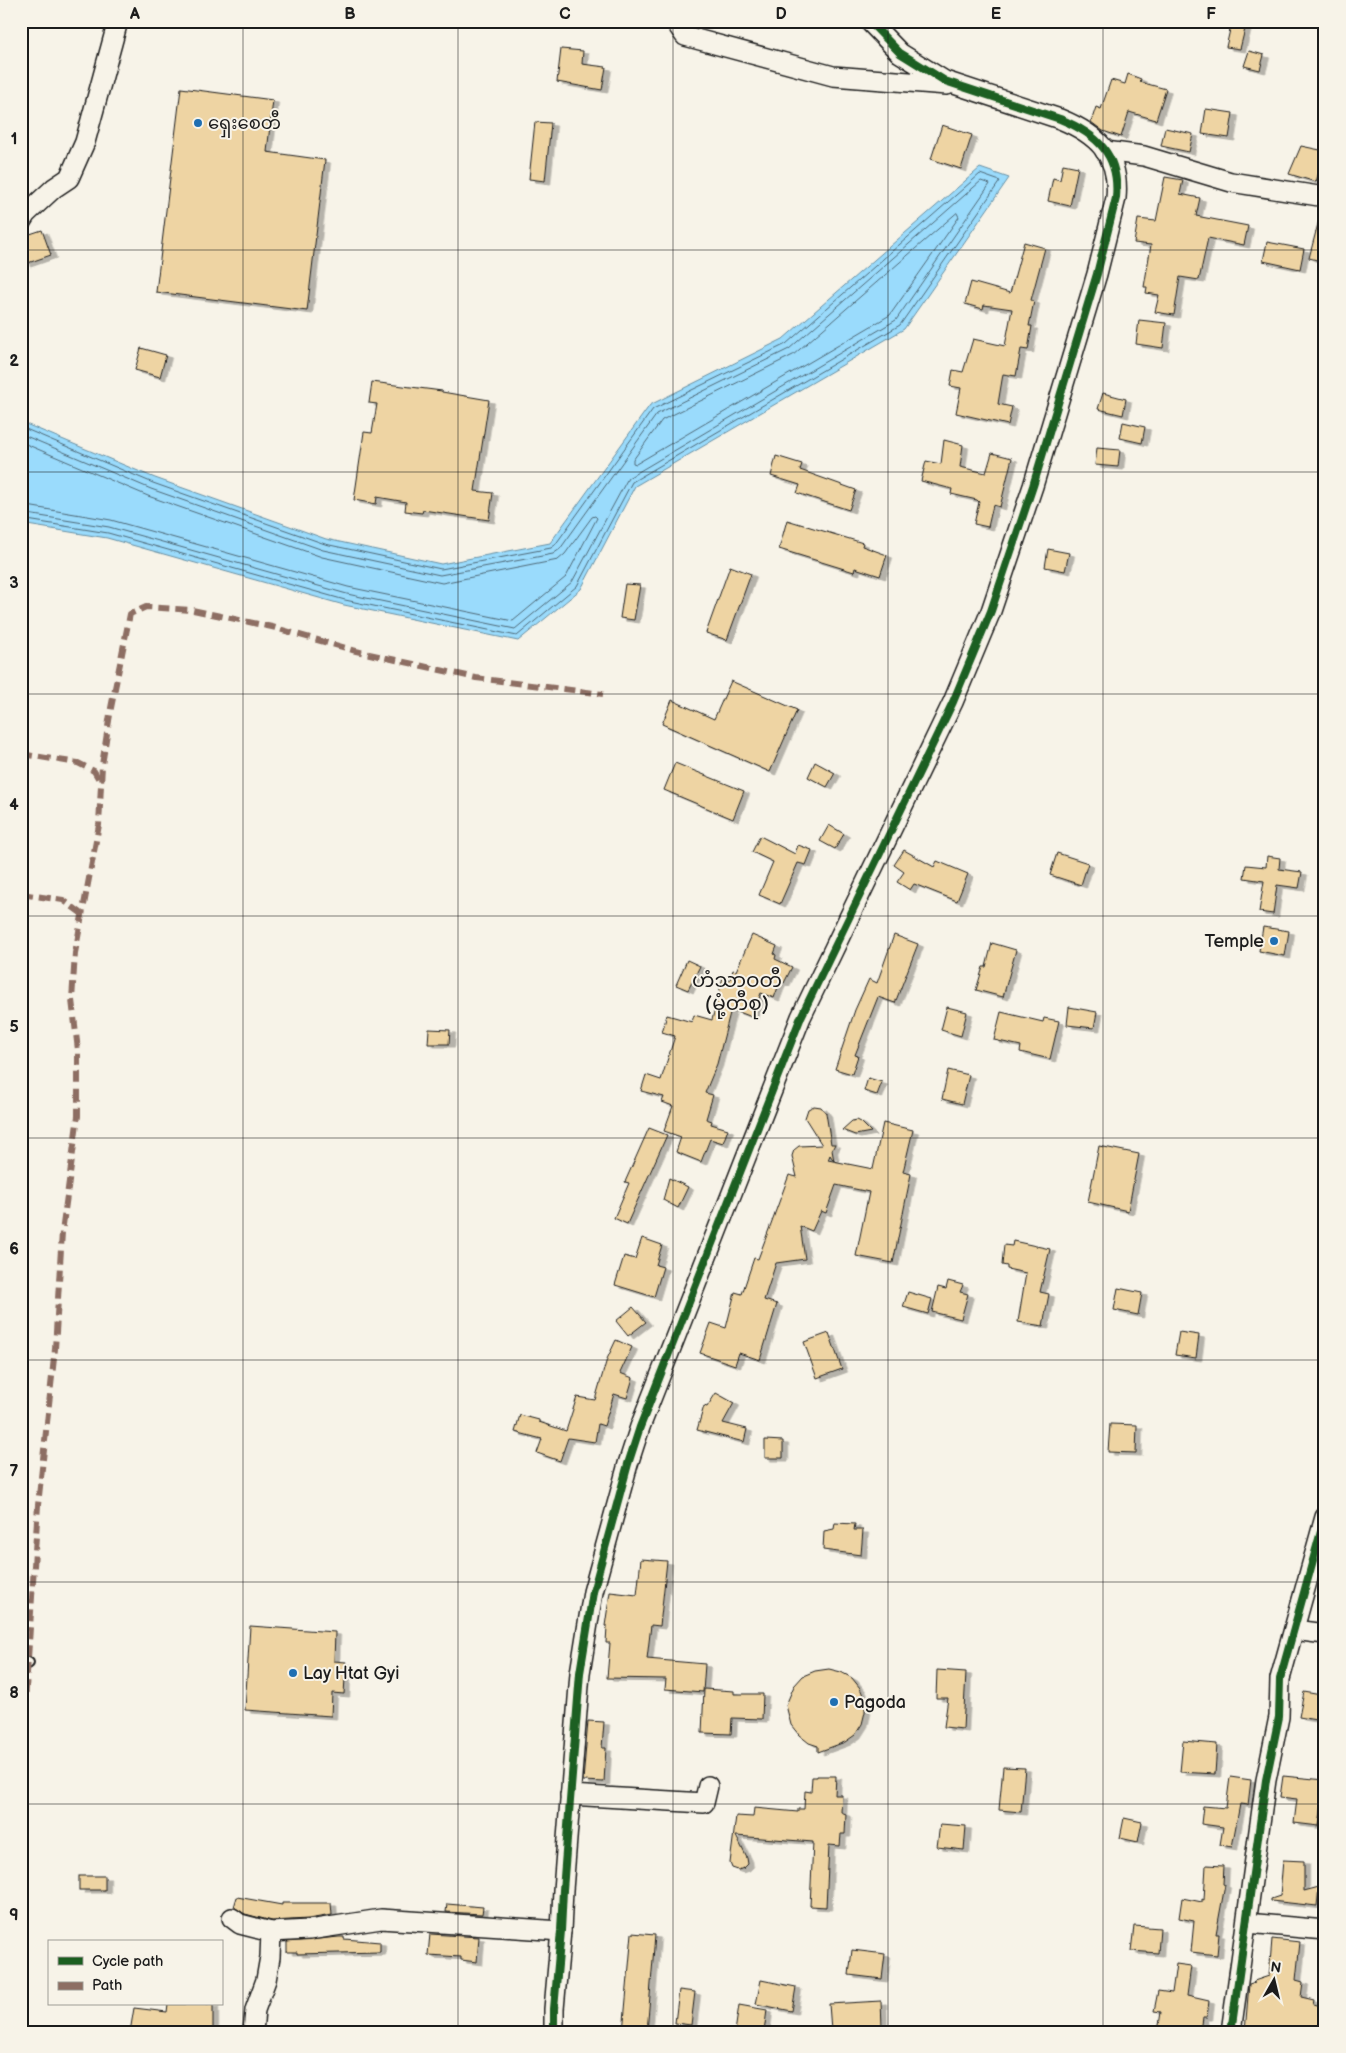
<svg xmlns="http://www.w3.org/2000/svg" width="1346" height="2053" font-family="'Balsamiq Sans','Noto Sans Myanmar',sans-serif">
  <defs>
    <filter id="shadow"><feDropShadow dx="5.5" dy="3" stdDeviation="0" flood-color="#0004"/></filter>
  </defs>
  <rect width="100%" height="100%" fill="#f7f3e8"/>
  <filter id="ink" filterUnits="userSpaceOnUse"><feTurbulence type="fractalNoise" baseFrequency=".02" numOctaves="2"/><feDisplacementMap in="SourceGraphic" scale="10" xChannelSelector="R" yChannelSelector="G"/><feConvolveMatrix kernelMatrix="1 2 1 2 8 2 1 2 1" color-interpolation-filters="sRGB"/></filter>
  <g filter="url(#ink)">
    <polygon fill="#9adbfc" stroke="#688fa2" points="980,168 1009,178 904,329 635,486 581,589 518,641 344,605 107,538 21,524 21,422 155,478 326,539 441,564 550,543 650,405 783,339"/>
    <g fill="none" stroke-linecap="round" stroke-linejoin="round">
      <g stroke="#4e6876" stroke-width="1">
        <polygon points="957,213 959,217 890,315 636,464 633,463 633,460 662,420 793,355"/>
        <polyline points="21,427 153,483 325,544 441,569 551,548 555,545 653,409 786,344 980,174 1000,181 900,325 632,482 577,586 517,636 345,600 108,533 21,519"/>
        <polyline points="21,434 151,489 323,550 440,575 553,554 560,549 657,414 789,349 981,181 990,184 896,320 628,478 572,582 515,629 347,594 109,527 21,513"/>
        <polyline points="21,442 148,496 322,557 442,583 558,560 565,554 592,517 595,516 597,518 566,577 513,621 348,587 111,520 21,505"/>
      </g>
    </g>
    <g fill="#eed4a3" stroke="#1c1c1c" filter="url(#shadow)">
      <polygon points="1232,21 1247,21 1240,49 1226,47"/>
      <polygon points="561,49 583,51 582,64 606,67 602,90 557,82"/>
      <polygon points="1249,51 1264,55 1260,70 1244,66"/>
      <polygon points="1128,74 1141,79 1140,82 1166,89 1156,120 1129,112 1121,137 1103,131 1091,122 1096,107 1101,109 1111,80 1125,84"/>
      <polygon points="181,88 273,100 267,152 325,160 307,311 156,292"/>
      <polygon points="1206,109 1233,113 1229,138 1202,134"/>
      <polygon points="535,122 551,123 545,181 529,179"/>
      <polygon points="942,125 972,135 961,169 931,159"/>
      <polygon points="1165,128 1193,134 1189,152 1161,146"/>
      <polygon points="1301,146 1325,151 1316,182 1289,174"/>
      <polygon points="1063,164 1078,167 1070,206 1048,201 1053,178 1060,180"/>
      <polygon points="1165,177 1183,180 1180,194 1200,198 1196,216 1248,226 1244,245 1208,238 1199,280 1180,277 1174,315 1155,312 1159,295 1146,293 1147,287 1144,287 1151,245 1134,243 1138,219 1156,221"/>
      <polygon points="1320,216 1325,217 1325,262 1309,258"/>
      <polygon points="42,230 51,255 25,264 21,253 21,237"/>
      <polygon points="1024,242 1045,248 1031,300 1034,301 1029,326 1032,326 1028,350 1021,349 1016,376 1003,374 998,404 1012,407 1008,425 956,413 961,388 950,386 953,370 963,372 973,339 1005,346 1012,309 984,305 983,309 965,304 971,282 1010,293"/>
      <polygon points="1267,242 1304,249 1300,269 1263,261"/>
      <polygon points="1139,320 1166,323 1163,348 1136,344"/>
      <polygon points="141,348 166,355 160,377 135,370"/>
      <polygon points="372,382 442,391 442,392 489,400 475,491 493,493 489,520 423,510 422,513 405,511 406,502 377,497 376,504 354,500 364,432 372,433 377,404 369,403"/>
      <polygon points="1103,393 1126,399 1123,415 1098,409"/>
      <polygon points="1123,422 1145,427 1142,443 1120,438"/>
      <polygon points="944,440 963,445 960,467 986,473 992,453 1012,458 1000,507 993,505 988,527 974,524 979,502 977,500 951,494 952,489 921,481 926,461 941,464"/>
      <polygon points="1097,448 1120,450 1118,467 1095,465"/>
      <polygon points="776,456 802,464 800,470 856,490 849,510 797,493 800,485 771,476"/>
      <polygon points="787,520 863,543 862,546 887,555 880,576 855,568 854,572 779,549"/>
      <polygon points="1048,549 1069,553 1065,571 1045,567"/>
      <polygon points="730,566 751,574 727,640 706,633"/>
      <polygon points="625,584 640,585 634,620 620,618"/>
      <polygon points="731,681 797,710 770,772 662,724 672,700 714,719"/>
      <polygon points="815,762 835,773 827,787 808,777"/>
      <polygon points="675,763 744,791 733,819 664,790"/>
      <polygon points="829,825 844,834 835,849 820,841"/>
      <polygon points="760,836 795,854 798,845 812,850 806,865 798,863 780,904 759,895 773,862 752,852"/>
      <polygon points="904,850 934,867 937,861 968,874 957,901 914,884 910,890 897,882 904,872 894,865"/>
      <polygon points="1057,853 1088,863 1081,885 1050,875"/>
      <polygon points="1267,856 1280,858 1279,869 1302,872 1299,888 1277,885 1273,914 1259,912 1264,881 1244,878 1246,865 1266,867"/>
      <polygon points="1263,927 1289,931 1285,956 1259,951"/>
      <polygon points="752,935 777,946 774,954 776,955 775,959 792,967 784,983 780,982 774,998 761,993 752,1017 731,1009 717,1064 705,1093 713,1095 706,1119 712,1121 711,1124 728,1129 723,1143 710,1139 701,1162 676,1152 681,1137 664,1131 673,1106 662,1102 664,1097 641,1091 646,1075 661,1080 675,1036 662,1032 667,1015 692,1022 694,1015 712,1020 723,977 730,980 733,970 736,971"/>
      <polygon points="894,935 918,944 895,1003 878,997 855,1055 858,1056 852,1074 835,1069 855,1010 869,979 877,983"/>
      <polygon points="992,943 1016,950 1003,997 976,990 983,967 986,967"/>
      <polygon points="687,960 700,966 688,990 676,985"/>
      <polygon points="947,1007 967,1012 961,1036 941,1030"/>
      <polygon points="1069,1007 1097,1012 1094,1028 1067,1025"/>
      <polygon points="1001,1012 1043,1022 1044,1018 1059,1021 1050,1059 1020,1052 1021,1046 994,1040"/>
      <polygon points="429,1029 450,1030 449,1044 428,1044"/>
      <polygon points="948,1070 969,1075 962,1104 942,1099"/>
      <polygon points="868,1078 882,1082 877,1095 864,1091"/>
      <polygon points="814,1106 821,1107 826,1113 831,1144 835,1144 832,1150 834,1161 830,1155 828,1160 873,1169 883,1123 913,1130 903,1172 911,1174 893,1263 856,1256 869,1192 836,1185 826,1213 821,1211 812,1231 800,1226 805,1259 776,1263 764,1300 777,1304 760,1360 739,1353 735,1365 700,1353 711,1323 726,1328 735,1292 742,1294 754,1258 758,1259 789,1175 797,1177 792,1156 794,1150 799,1146 822,1145 805,1118 808,1109"/>
      <polygon points="857,1120 861,1122 871,1132 855,1135 842,1130 852,1121"/>
      <polygon points="649,1128 667,1135 627,1224 614,1218 629,1183 625,1182"/>
      <polygon points="1099,1146 1139,1154 1128,1211 1088,1202"/>
      <polygon points="669,1178 688,1187 678,1208 663,1200"/>
      <polygon points="642,1238 662,1245 656,1265 663,1267 654,1297 615,1285 624,1256 635,1259"/>
      <polygon points="1013,1241 1050,1249 1040,1292 1049,1294 1043,1326 1018,1322 1026,1273 1007,1269 1007,1266 1002,1265 1004,1245 1012,1246"/>
      <polygon points="948,1281 963,1285 960,1292 968,1294 961,1319 932,1312 938,1287 946,1289"/>
      <polygon points="1118,1288 1142,1293 1138,1315 1114,1310"/>
      <polygon points="908,1292 932,1299 928,1314 903,1307"/>
      <polygon points="633,1307 646,1322 628,1336 616,1321"/>
      <polygon points="1179,1332 1199,1335 1196,1358 1175,1355"/>
      <polygon points="829,1333 842,1369 817,1378 804,1342"/>
      <polygon points="616,1340 632,1347 620,1373 633,1378 627,1398 614,1394 604,1426 598,1424 595,1442 568,1438 560,1461 537,1453 542,1439 515,1432 520,1415 539,1420 539,1422 566,1431 577,1397 595,1400 607,1359"/>
      <polygon points="716,1393 734,1403 723,1423 747,1429 744,1442 697,1430 704,1406 707,1407"/>
      <polygon points="1110,1424 1137,1425 1136,1453 1108,1452"/>
      <polygon points="765,1440 783,1441 783,1458 765,1458"/>
      <polygon points="835,1523 855,1524 854,1530 863,1530 861,1555 823,1550 824,1531 834,1529"/>
      <polygon points="641,1559 667,1561 660,1626 651,1625 647,1659 705,1664 703,1692 665,1689 666,1679 607,1678 610,1643 606,1643 607,1626 605,1626 610,1592 637,1595"/>
      <polygon points="250,1626 335,1632 334,1661 346,1662 344,1694 332,1693 331,1716 245,1710"/>
      <polygon points="829,1669 841,1672 852,1678 860,1688 865,1700 865,1712 862,1724 855,1735 845,1742 818,1752 818,1746 809,1743 799,1735 791,1725 786,1705 794,1686 803,1676 815,1671"/>
      <polygon points="937,1670 966,1672 963,1729 944,1727 948,1698 936,1698"/>
      <polygon points="704,1689 734,1691 734,1694 763,1694 762,1719 732,1718 731,1734 702,1733"/>
      <polygon points="1304,1692 1321,1695 1316,1720 1299,1717"/>
      <polygon points="588,1721 604,1722 602,1748 606,1748 604,1782 583,1781"/>
      <polygon points="1183,1741 1217,1744 1215,1774 1180,1772"/>
      <polygon points="1003,1767 1025,1768 1021,1812 999,1810"/>
      <polygon points="817,1776 836,1776 835,1795 842,1795 841,1812 846,1814 845,1834 841,1834 840,1846 829,1845 826,1907 810,1906 813,1842 736,1836 747,1858 748,1864 744,1868 738,1870 732,1868 730,1863 736,1816 753,1817 754,1808 798,1812 798,1809 804,1809 805,1791 811,1792 812,1777 817,1777"/>
      <polygon points="1283,1776 1325,1780 1319,1826 1294,1823 1297,1799 1280,1797"/>
      <polygon points="1230,1777 1251,1780 1248,1805 1240,1804 1232,1847 1220,1845 1223,1827 1201,1824 1203,1806 1226,1808"/>
      <polygon points="1124,1818 1142,1822 1138,1842 1120,1838"/>
      <polygon points="940,1824 966,1826 964,1850 937,1847"/>
      <polygon points="1283,1860 1304,1861 1304,1891 1319,1887 1317,1906 1271,1901 1271,1899 1280,1896"/>
      <polygon points="1206,1865 1224,1866 1223,1884 1225,1885 1216,1934 1219,1934 1217,1955 1191,1952 1194,1921 1179,1918 1182,1898 1202,1902 1202,1899 1204,1900"/>
      <rect x="79" y="1876" width="26" height="14"/>
      <polygon points="237,1897 282,1905 282,1903 331,1903 332,1915 308,1919 272,1921 245,1914 234,1907"/>
      <polygon points="447,1904 483,1907 482,1914 446,1912"/>
      <polygon points="1134,1926 1160,1928 1158,1953 1131,1951"/>
      <polygon points="632,1933 655,1935 647,2032 623,2032"/>
      <polygon points="430,1934 479,1937 477,1962 461,1960 461,1957 428,1955"/>
      <polygon points="339,1937 344,1937 344,1939 380,1942 380,1952 297,1954 297,1952 287,1952 287,1942"/>
      <polygon points="1272,1939 1300,1942 1296,1980 1303,1982 1301,1997 1314,2000 1313,2005 1322,2007 1318,2032 1245,2032 1249,1984 1255,1982 1254,1981 1269,1976"/>
      <polygon points="852,1950 885,1954 882,1979 849,1975"/>
      <polygon points="1176,1964 1191,1966 1187,1996 1209,2001 1207,2017 1203,2017 1201,2032 1158,2032 1161,2012 1154,2011 1158,1991 1172,1993"/>
      <polygon points="761,1980 796,1987 792,2011 756,2004"/>
      <polygon points="679,1990 695,1992 691,2025 675,2023"/>
      <polygon points="881,2001 882,2027 831,2030 829,2004"/>
      <polygon points="168,2004 213,2004 213,2032 130,2032 134,2008 167,2012"/>
      <polygon points="739,2005 767,2010 764,2032 735,2032"/>
    </g>
    <g fill="none" stroke-linecap="round" stroke-linejoin="round">
      <defs>
        <polyline id="lane" points="21,1661 28,1663"/>
        <g id="street">
          <polyline points="675,21 685,36 833,76 947,85"/>
          <polyline points="1105,151 1144,156 1231,182 1325,197"/>
          <polyline points="21,222 26,214 54,188 69,178 85,142 118,21"/>
          <polyline points="1294,1630 1325,1634"/>
          <polyline points="570,1795 704,1803 708,1786"/>
          <polyline points="232,1918 240,1924 271,1932 309,1930 381,1919 561,1931"/>
          <polyline points="1247,1923 1325,1930"/>
          <polyline points="253,2032 255,2010 266,1980 270,1957 271,1932"/>
          <path d="M554,2032V2009L561,1931L563,1890L580,1673L593,1592L628,1464L640,1427L801,1017L953,702L991,611L1033,486L1097,274L1116,198C1120,155 1097,134 1060,119L945,81L900,53L869,21"/>
          <polyline points="1231,2032 1266,1780 1279,1717 1280,1679 1325,1517"/>
        </g>
      </defs>
      <use href="#lane" stroke="#1c1c1c" stroke-width="14"/>
      <use href="#street" stroke="#1c1c1c" stroke-width="22"/>
      <use href="#lane" stroke="#f7f3e8" stroke-width="10"/>
      <use href="#street" stroke="#f7f3e8" stroke-width="19"/>
      <g stroke="#8d6e63" stroke-width="6" stroke-dasharray="12 6" stroke-linecap="butt">
        <polyline points="21,754 78,763 94,771 101,783"/>
        <polyline points="21,894 63,900 81,913"/>
        <polyline points="21,1765 38,1505 55,1349 62,1232 78,1116 78,1050 72,1000 75,953 99,825 102,765 111,708 130,614 146,607 193,610 272,627 356,651 476,678 603,694"/>
      </g>
      <defs>
        <g id="cycleway">
          <path d="M554,2032V2009L561,1931L563,1890L580,1673L593,1592L628,1464L640,1427L801,1017L953,702L991,611L1033,486L1097,274L1116,198C1120,155 1097,134 1060,119L945,81L900,53L869,21"/>
          <polyline points="1231,2032 1266,1780 1279,1717 1280,1679 1325,1517"/>
        </g>
      </defs>
      <use href="#cycleway" stroke="#f7f3e8" stroke-width="11"/>
      <use href="#cycleway" stroke="#1b5e20" stroke-width="8"/>
    </g>
  </g>
  <path fill="none" stroke="#1c1c1c" stroke-width="1" stroke-opacity="0.55" d="M243,21V2032M458,21V2032M673,21V2032M888,21V2032M1103,21V2032M21,250H1325M21,472H1325M21,694H1325M21,916H1325M21,1138H1325M21,1360H1325M21,1582H1325M21,1804H1325"/>
  <g fill="#1f6fb2" stroke="#f7f3e8" stroke-width="2">
    <circle cx="198" cy="123" r="5"/>
    <circle cx="1274" cy="941" r="5"/>
    <circle cx="293" cy="1673" r="5"/>
    <circle cx="834" cy="1702" r="5"/>
  </g>
  <g text-anchor="middle" stroke-width="4" stroke-linejoin="round" paint-order="stroke">
    <g font-size="18" fill="#1c1c1c" stroke="#f7f3e8" text-anchor="start">
      <text x="208" y="129">ရှေးစေတီ</text>
      <text x="1264" y="947" text-anchor="end">Temple</text>
      <text x="303" y="1679">Lay Htat Gyi</text>
      <text x="844" y="1708">Pagoda</text>
    </g>
    <g font-size="20" fill="#1c1c1c" stroke="#f7f3e8">
      <text x="737" y="987">ဟံသာဝတီ<tspan x="737" dy="23">(မုံ့တီစု)</tspan></text>
    </g>
  </g>
  <rect width="1346" height="2053" fill="none" stroke="#f7f3e8" stroke-width="55"/>
  <rect x="48" y="1940" width="175" height="65" fill="#f7f3e8" stroke="#9f9d96"/>
  <rect x="58" y="1957" width="25" height="8" fill="#1b5e20" stroke="#9f9d96"/>
  <text x="92" y="1966" font-size="15" fill="#1c1c1c">Cycle path</text>
  <rect x="58" y="1982" width="25" height="8" fill="#8d6e63" stroke="#9f9d96"/>
  <text x="92" y="1990" font-size="15" fill="#1c1c1c">Path</text>
  <g transform="translate(1274 1980) rotate(8)" stroke="#f7f3e8" stroke-width="4" paint-order="stroke">
  <path d="M0-4L9 19L0 12L-9 19Z" fill="#1c1c1c"/>
  <text y="-8" font-size="14" font-weight="bold" text-anchor="middle" fill="#1c1c1c">N</text>
  </g>
  <rect x="28" y="28" width="1290" height="1998" fill="none" stroke="#1c1c1c" stroke-width="2"/>
  <g font-size="16" text-anchor="middle" font-weight="bold" fill="#1c1c1c">
    <text x="135" y="19">A</text>
    <text x="350" y="19">B</text>
    <text x="565" y="19">C</text>
    <text x="781" y="19">D</text>
    <text x="996" y="19">E</text>
    <text x="1211" y="19">F</text>
    <text x="14" y="144">1</text>
    <text x="14" y="366">2</text>
    <text x="14" y="588">3</text>
    <text x="14" y="810">4</text>
    <text x="14" y="1032">5</text>
    <text x="14" y="1254">6</text>
    <text x="14" y="1476">7</text>
    <text x="14" y="1698">8</text>
    <text x="14" y="1920">9</text>
  </g>
</svg>
